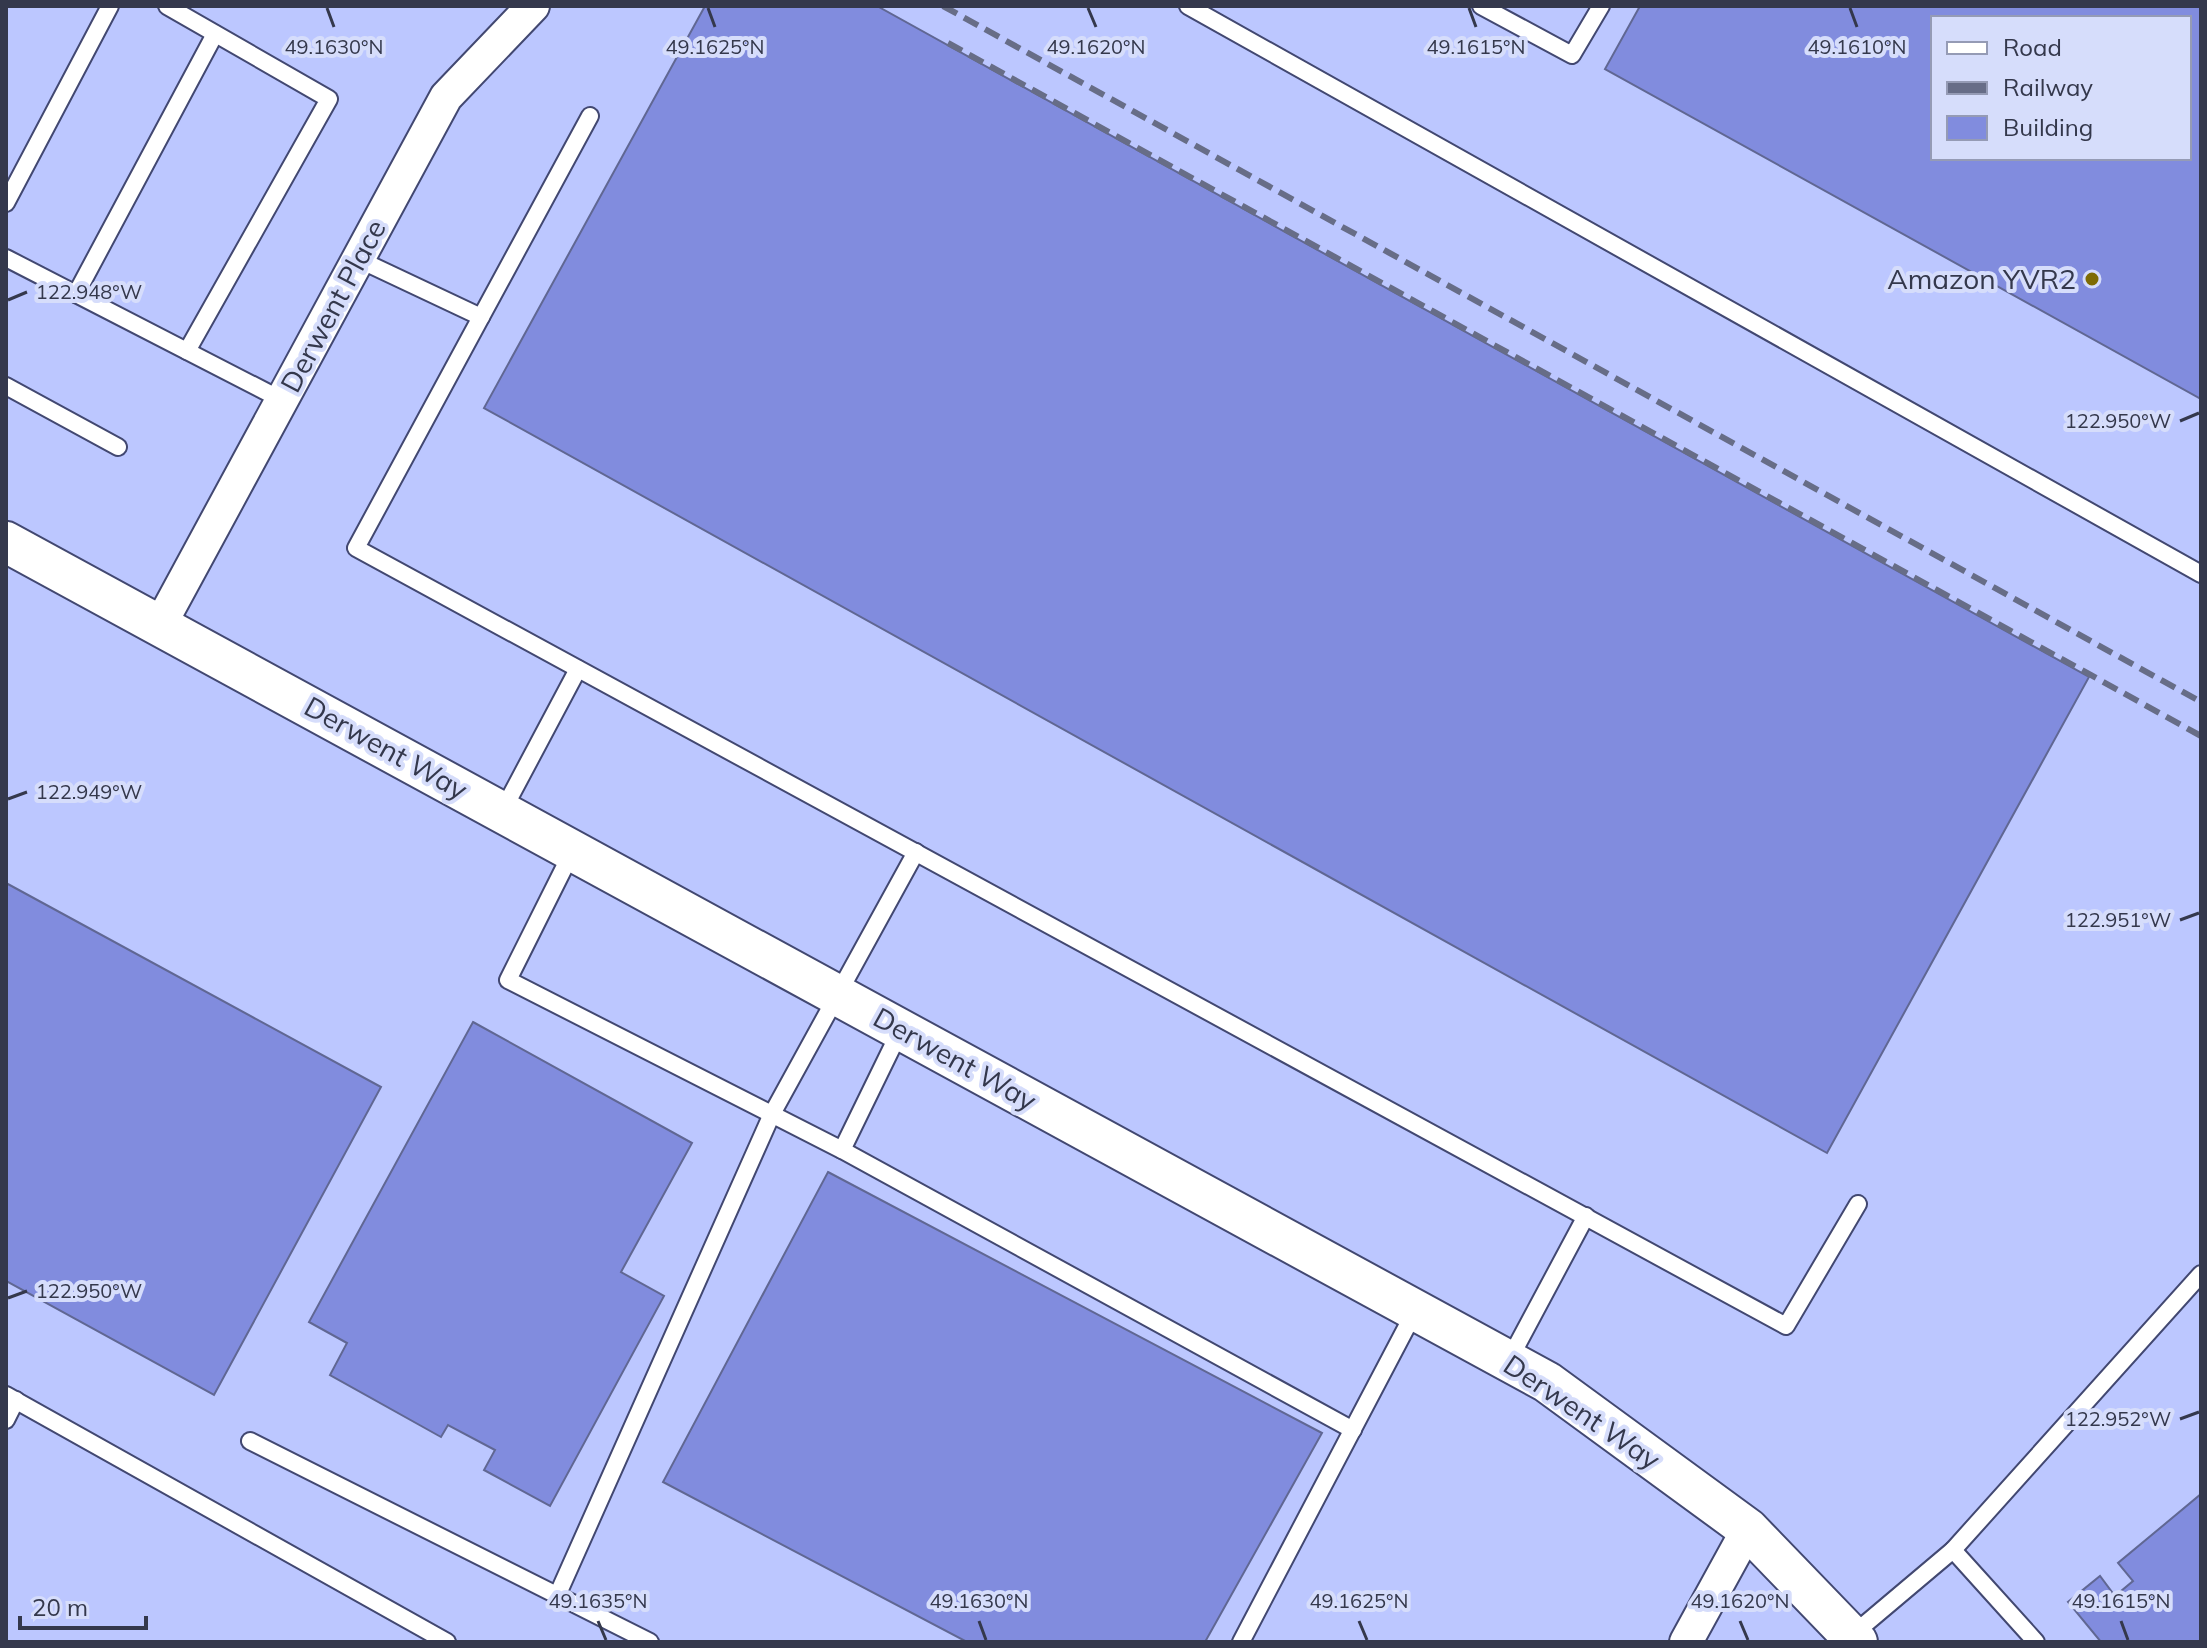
<svg xmlns="http://www.w3.org/2000/svg" width="2207" height="1648" font-family="Mulish,sans-serif">
  <rect width="100%" height="100%" fill="#c7cff6"/>
  <path fill="#bcc7ff" fill-rule="evenodd" d="M6,6H2201V1642H6ZM1933,18H2189V158H1933Z"/>
  <g fill="#818cde" stroke="#606793" stroke-width="2" fill-rule="evenodd">
    <polygon points="705,6 877,6 2089,677 1827,1153 484,408"/>
    <path d="M1640,6H2201V399L1605,69ZM1933,18H2189V158H1933Z"/>
    <polygon points="6,883 381,1087 214,1395 6,1281"/>
    <polygon points="473,1022 692,1143 621,1272 664,1296 550,1506 484,1470 495,1450 448,1425 441,1437 330,1375 347,1343 309,1322"/>
    <polygon points="828,1172 1322,1433 1205,1642 967,1642 663,1482"/>
    <polygon points="2201,1494 2201,1642 2101,1642 2068,1602 2100,1576 2115,1596 2133,1581 2118,1563"/>
  </g>
  <g fill="none" stroke-linecap="round" stroke-linejoin="round">
    <defs>
      <g id="service">
        <polyline points="167,6 329,99 187,351"/>
        <polyline points="1188,6 2201,574"/>
        <polyline points="1481,6 1572,55 1601,6"/>
        <polyline points="6,203 110,6"/>
        <polyline points="6,258 282,400"/>
        <polyline points="358,259 481,317 356,548 1786,1326 1858,1204"/>
        <polyline points="76,294 215,34"/>
        <polyline points="481,317 590,116"/>
        <polyline points="6,386 118,447"/>
        <polyline points="502,812 578,669"/>
        <polyline points="572,852 508,980 842,1150 1353,1430"/>
        <polyline points="842,1150 901,1029"/>
        <polyline points="1509,1360 1586,1216"/>
        <polyline points="6,1395 447,1642"/>
        <polyline points="6,1420 16,1400"/>
        <polyline points="250,1441 650,1642"/>
        <polyline points="1953,1550 2201,1274"/>
        <polyline points="557,1596 772,1114 916,852"/>
        <polyline points="1851,1636 1953,1550 2036,1642"/>
        <polyline points="1241,1642 1415,1311"/>
      </g>
      <g id="minor">
        <polyline points="160,625 446,97 533,6"/>
        <polyline points="1686,1642 1748,1529"/>
      </g>
      <polyline id="tertiary" points="6,542 1547,1382 1748,1529 1857,1642"/>
    </defs>
    <use href="#service" stroke="#424871" stroke-width="20"/>
    <use href="#minor" stroke="#424871" stroke-width="36"/>
    <use href="#tertiary" stroke="#424871" stroke-width="44"/>
    <use href="#service" stroke="#fff" stroke-width="16"/>
    <use href="#minor" stroke="#fff" stroke-width="32"/>
    <use href="#tertiary" stroke="#fff" stroke-width="40"/>
    <g stroke="#676d87" stroke-width="6" stroke-dasharray="16 8" stroke-linecap="butt">
      <polyline points="943,6 2201,702"/>
      <polyline points="948,43 2201,736"/>
    </g>
  </g>
  <path fill="none" stroke="#34384c" stroke-width="3" d="M327,8L334,27M708,8L715,27M1088,8L1096,27M1469,8L1476,27M1850,8L1857,27M8,300L27,292M2180,421L2199,413M8,799L27,792M2180,920L2199,913M8,1298L27,1291M2180,1419L2199,1412M598,1621L606,1640M979,1621L986,1640M1359,1621L1367,1640M1740,1621L1748,1640M2121,1621L2128,1640"/>
  <circle fill="#7e6b04" stroke="#d6ddfb" stroke-width="3" cx="2092" cy="279" r="8"/>
  <g text-anchor="middle" stroke-width="8" stroke-linejoin="round" paint-order="stroke">
    <g font-size="28" fill="#34384c" stroke="#d6ddfb" text-anchor="end">
      <text x="2076" y="289">Amazon YVR2</text>
    </g>
    <g font-size="28" fill="#34384c" stroke="#d6ddfb">
      <text transform="translate(333 306) rotate(-62)" y="10">Derwent Place</text>
      <text transform="translate(386 748) rotate(29)" y="10">Derwent Way</text>
      <text transform="translate(955 1059) rotate(29)" y="10">Derwent Way</text>
      <text transform="translate(1582 1412) rotate(34)" y="10">Derwent Way</text>
    </g>
  </g>
  <g font-size="20" text-anchor="middle" fill="#34384c" stroke="#d6ddfb" stroke-width="8" stroke-linejoin="round" paint-order="stroke">
    <text x="334" y="54">49.1630°N</text>
    <text x="715" y="54">49.1625°N</text>
    <text x="1096" y="54">49.1620°N</text>
    <text x="1857" y="54">49.1610°N</text>
    <text x="1476" y="54">49.1615°N</text>
    <text x="89" y="299">122.948°W</text>
    <text x="2118" y="428">122.950°W</text>
    <text x="89" y="799">122.949°W</text>
    <text x="2118" y="927">122.951°W</text>
    <text x="89" y="1298">122.950°W</text>
    <text x="2118" y="1426">122.952°W</text>
    <text x="598" y="1608">49.1635°N</text>
    <text x="979" y="1608">49.1630°N</text>
    <text x="1359" y="1608">49.1625°N</text>
    <text x="1740" y="1608">49.1620°N</text>
    <text x="2121" y="1608">49.1615°N</text>
  </g>
  <rect width="2207" height="1648" fill="none" stroke="#34384c" stroke-width="16"/>
  <rect x="1931" y="16" width="260" height="144" fill="#d6ddfb" stroke="#959bb5" stroke-width="2"/>
  <rect x="1947" y="42" width="40" height="12" fill="#ffffff" stroke="#959bb5" stroke-width="2"/>
  <text x="2003" y="56" font-size="24" fill="#34384c">Road</text>
  <rect x="1947" y="82" width="40" height="12" fill="#676d87" stroke="#959bb5" stroke-width="2"/>
  <text x="2003" y="96" font-size="24" fill="#34384c">Railway</text>
  <rect x="1947" y="116" width="40" height="24" fill="#818cde" stroke="#959bb5" stroke-width="2"/>
  <text x="2003" y="136" font-size="24" fill="#34384c">Building</text>
  <path d="M20 1616v12h126v-12" fill="none" stroke="#34384c" stroke-width="4"/>
  <text x="32" y="1616" font-size="24" fill="#34384c" stroke="#d6ddfb" stroke-width="6" paint-order="stroke">20 m</text>
</svg>
